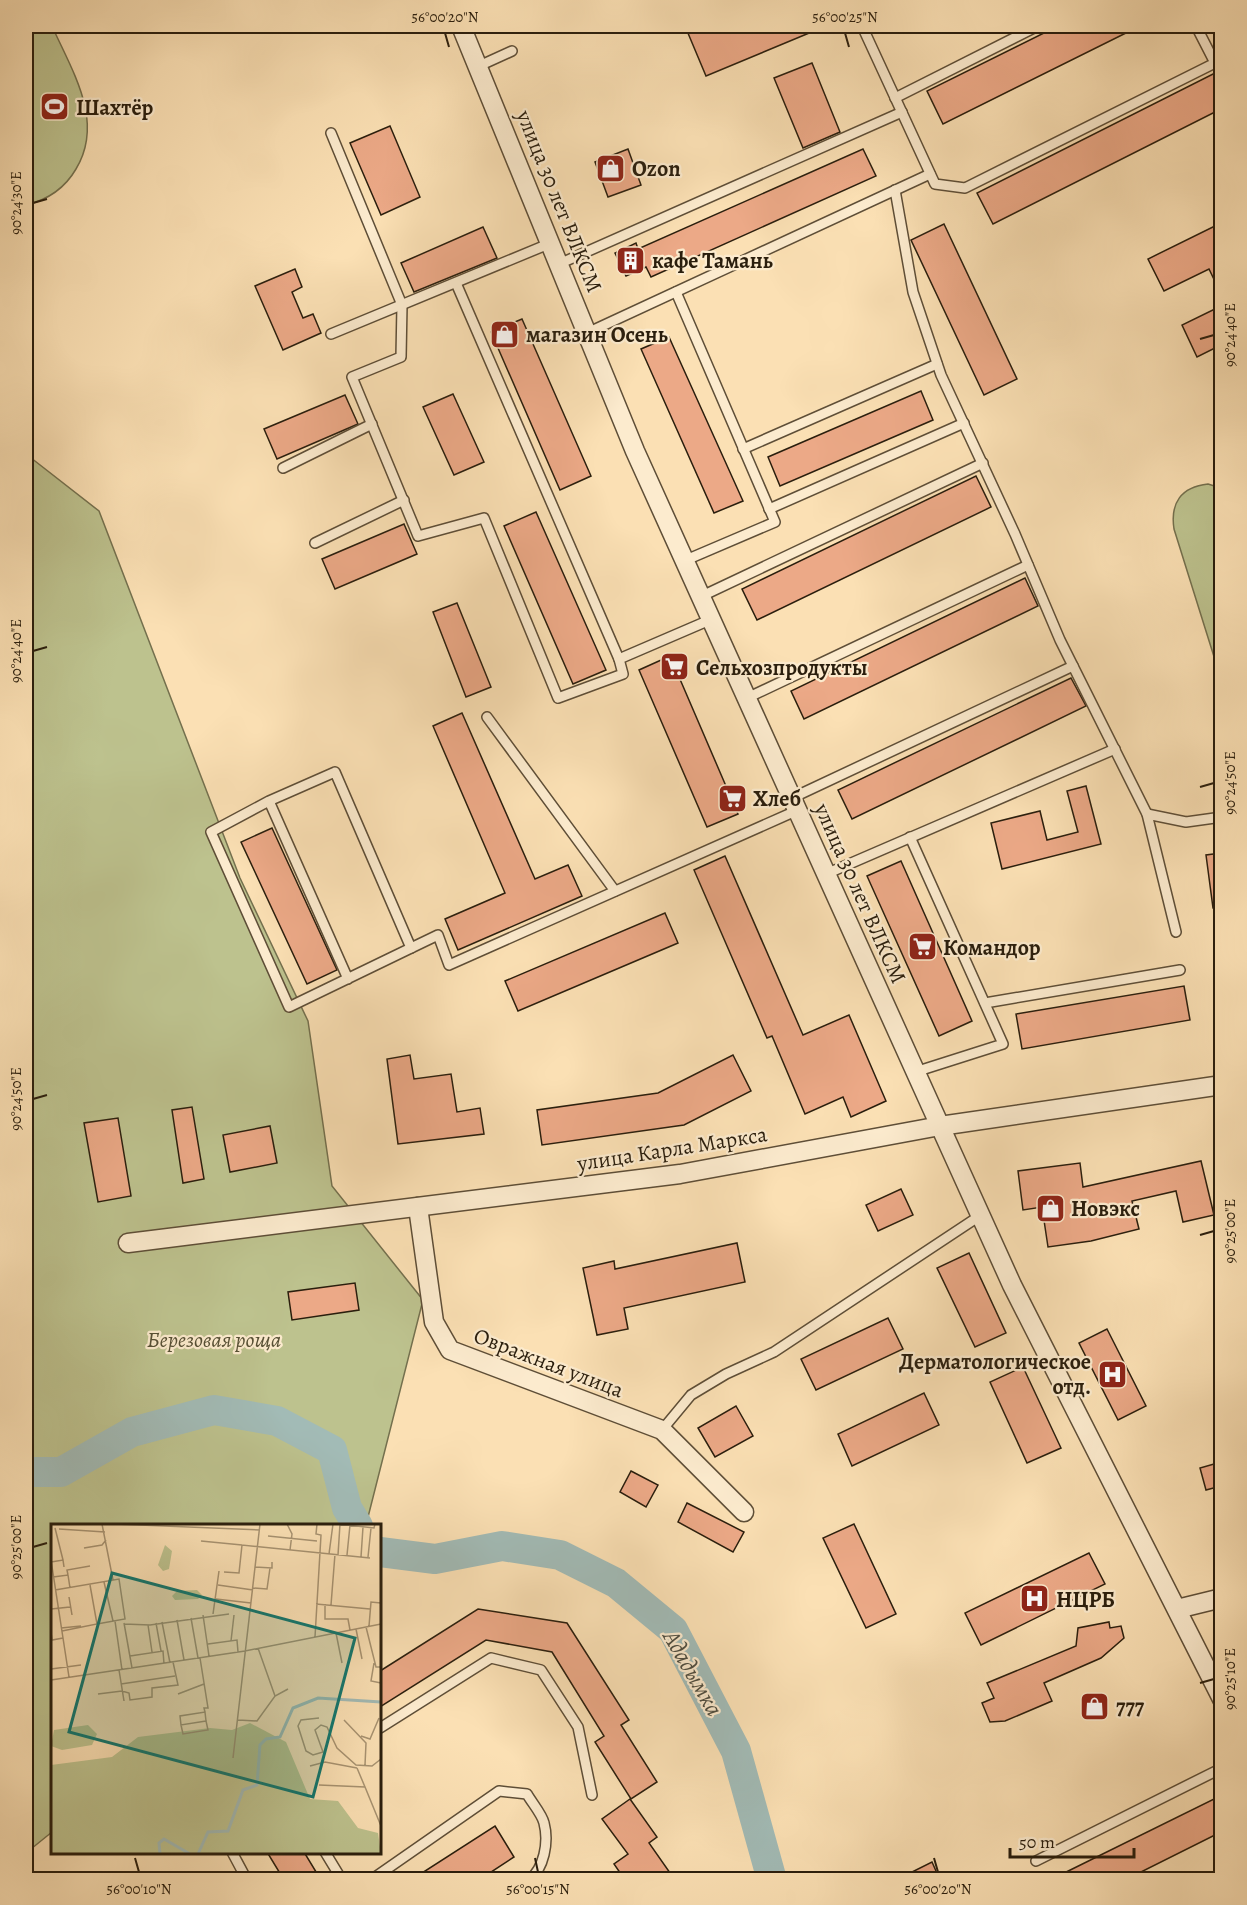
<svg xmlns="http://www.w3.org/2000/svg" width="1247" height="1905" font-family="Alegreya,serif">
  <rect width="100%" height="100%" fill="#fbe0b4"/>
  <filter id="stains"><feTurbulence type="fractalNoise" baseFrequency=".00333" numOctaves="4"/><feColorMatrix values="0 0 0 0 .2 0 0 0 0 .09 0 0 0 0 .02 0 0 0 .5 -.17"/></filter>
  <radialGradient id="worn" r=".72"><stop offset=".6" stop-color="#630" stop-opacity="0"/><stop offset="1" stop-color="#630" stop-opacity=".3"/></radialGradient>
  <g fill="#bdc28e" stroke="#74704e" stroke-width="1.5">
    <path d="M26,26H52C72,71 105,121 76,169C65,188 47,200 26,205Z"/>
    <polygon points="26,454 99,511 240,878 308,1021 332,1186 423,1300 366,1525 52,1526 52,1832 26,1853"/>
    <path d="M1208,484L1221,488V679L1174,529C1170,503 1181,487 1208,484Z"/>
  </g>
  <g fill="none" stroke-linecap="round" stroke-linejoin="round">
    <g stroke="#a2bbb6" stroke-width="30">
      <polyline points="26,1472 61,1472 132,1432 214,1410 277,1421 332,1450 347,1508 358,1526"/>
      <polyline points="380,1552 435,1559 502,1546 560,1555 616,1583 673,1630 736,1751 772,1880"/>
    </g>
  </g>
  <g fill="#eca987" stroke="#2a1e0d" stroke-width="1.5">
    <polygon points="685,26 826,26 706,76"/>
    <polygon points="1058,26 1140,26 943,124 927,91"/>
    <polygon points="812,63 840,132 803,148 774,78"/>
    <polygon points="1221,70 1221,109 993,224 977,193"/>
    <polygon points="390,126 420,197 381,215 350,143"/>
    <polygon points="628,149 641,185 608,197 595,162"/>
    <polygon points="863,149 876,176 651,277 646,267 626,276 615,253 636,243 638,249"/>
    <polygon points="1221,223 1221,294 1209,269 1164,291 1148,259"/>
    <polygon points="944,224 1017,379 984,395 911,240"/>
    <polygon points="483,227 497,258 414,292 401,263"/>
    <polygon points="295,269 302,287 292,292 303,318 313,314 321,333 283,350 255,286"/>
    <polygon points="1221,306 1221,345 1197,357 1182,325"/>
    <polygon points="522,319 591,476 560,490 491,332"/>
    <polygon points="669,337 743,501 714,513 641,349"/>
    <polygon points="921,391 933,420 780,486 768,457"/>
    <polygon points="453,394 484,462 454,475 423,407"/>
    <polygon points="345,395 358,424 277,459 264,429"/>
    <polygon points="976,476 991,507 757,620 742,589"/>
    <polygon points="536,512 606,670 573,684 504,526"/>
    <polygon points="404,524 417,554 335,589 322,559"/>
    <polygon points="1025,578 1038,606 804,719 791,691"/>
    <polygon points="457,603 491,687 466,697 433,612"/>
    <polygon points="670,656 738,814 707,827 639,670"/>
    <polygon points="1071,678 1086,706 852,819 838,790"/>
    <polygon points="462,713 535,879 568,865 582,896 458,950 445,919 505,893 433,726"/>
    <polygon points="1086,786 1101,844 1002,869 991,823 1040,811 1047,840 1078,832 1067,791"/>
    <polygon points="272,828 337,970 307,984 241,842"/>
    <polygon points="1221,853 1221,907 1213,908 1206,855"/>
    <polygon points="725,856 803,1035 849,1015 886,1101 851,1117 843,1097 805,1114 772,1036 767,1038 694,870"/>
    <polygon points="901,861 972,1021 939,1036 867,876"/>
    <polygon points="665,913 678,943 518,1011 505,981"/>
    <polygon points="1184,986 1190,1020 1022,1049 1016,1014"/>
    <polygon points="410,1055 414,1079 451,1074 457,1112 480,1108 484,1134 398,1144 387,1059"/>
    <polygon points="733,1055 751,1091 684,1125 542,1145 537,1110 658,1093"/>
    <polygon points="192,1107 204,1179 183,1183 172,1110"/>
    <polygon points="118,1118 131,1196 98,1202 84,1123"/>
    <polygon points="270,1126 277,1163 230,1172 223,1135"/>
    <polygon points="1201,1161 1214,1215 1183,1222 1176,1191 1132,1201 1139,1229 1091,1241 1048,1247 1042,1207 1023,1210 1018,1171 1080,1163 1083,1187"/>
    <polygon points="901,1189 913,1215 878,1231 866,1205"/>
    <polygon points="737,1243 745,1282 624,1308 628,1329 597,1335 583,1268 614,1261 615,1269"/>
    <polygon points="969,1253 1006,1333 975,1347 937,1268"/>
    <polygon points="355,1283 359,1310 292,1320 288,1292"/>
    <polygon points="888,1318 903,1349 816,1390 801,1359"/>
    <polygon points="1107,1329 1146,1406 1118,1420 1079,1343"/>
    <polygon points="1023,1367 1061,1448 1027,1463 990,1382"/>
    <polygon points="924,1393 939,1425 852,1466 838,1434"/>
    <polygon points="736,1406 753,1436 715,1457 698,1428"/>
    <polygon points="1221,1462 1221,1486 1206,1490 1200,1468"/>
    <polygon points="631,1471 658,1485 646,1507 620,1492"/>
    <polygon points="687,1503 744,1532 733,1552 678,1522"/>
    <polygon points="854,1524 896,1614 866,1628 823,1538"/>
    <polygon points="1089,1553 1105,1584 981,1645 965,1613"/>
    <polygon points="478,1609 567,1623 629,1720 621,1725 657,1782 631,1799 595,1742 604,1736 552,1652 486,1640 380,1707 380,1671"/>
    <polygon points="1109,1622 1110,1628 1121,1626 1124,1638 1101,1658 1044,1683 1052,1701 1005,1721 990,1722 982,1703 994,1698 987,1683 1076,1646 1078,1628"/>
    <polygon points="630,1799 657,1837 649,1843 675,1880 625,1880 614,1864 628,1854 602,1819"/>
    <polygon points="1214,1799 1221,1815 1221,1832 1125,1880 1050,1880"/>
    <polygon points="495,1826 514,1857 479,1880 411,1880"/>
    <polygon points="267,1852 304,1852 321,1880 284,1880"/>
    <polygon points="932,1862 940,1880 896,1880"/>
  </g>
  <g fill="none" stroke-linecap="round" stroke-linejoin="round">
    <defs>
      <g id="lane">
        <polyline points="862,26 935,184 965,188 1215,63 1196,26"/>
        <polyline points="479,66 512,51"/>
        <polyline points="895,98 1038,26"/>
        <polyline points="331,133 402,305 401,357 352,377 418,536 484,518 558,698 623,674 619,659 712,619"/>
        <polyline points="895,190 913,292 941,375 1015,534 1060,640 1147,814 1176,932"/>
        <polyline points="559,264 902,112"/>
        <polyline points="456,283 619,659"/>
        <polyline points="676,292 775,522 686,560"/>
        <polyline points="587,333 930,174"/>
        <polyline points="331,334 551,243"/>
        <polyline points="743,449 937,364"/>
        <polyline points="283,468 372,424"/>
        <polyline points="769,509 964,423"/>
        <polyline points="315,543 404,500"/>
        <polyline points="702,596 983,463"/>
        <polyline points="747,698 1028,565"/>
        <polyline points="487,717 615,891"/>
        <polyline points="792,798 1073,666"/>
        <polyline points="269,801 211,832 289,1007 411,948 335,772 269,801 348,979"/>
        <polyline points="1147,814 1186,822 1222,817"/>
        <polyline points="910,837 1003,1044 915,1072"/>
        <polyline points="826,874 1115,749"/>
        <polyline points="411,948 438,935 449,965 798,810"/>
        <polyline points="985,1003 1180,970"/>
        <polyline points="662,1430 691,1395 726,1374 774,1352 981,1215"/>
        <polyline points="380,1728 491,1658 541,1670 578,1727 592,1795"/>
        <polyline points="232,1852 247,1880"/>
        <polyline points="325,1852 342,1880"/>
        <polyline points="1036,1861 1222,1768"/>
        <path d="M371,1880L499,1791L527,1794C532,1803 542,1814 544,1823C549,1842 544,1869 529,1880"/>
      </g>
      <g id="street">
        <polyline points="461,26 635,451 940,1126 1012,1285 1222,1699"/>
        <polyline points="418,1207 434,1322 450,1350 662,1430 744,1512"/>
        <polyline points="128,1243 680,1174 940,1126 1222,1085"/>
        <polyline points="1177,1609 1222,1598"/>
      </g>
    </defs>
    <use href="#lane" stroke="#5e4e37" stroke-width="12"/>
    <use href="#street" stroke="#5e4e37" stroke-width="21"/>
    <use href="#lane" stroke="#fcebce" stroke-width="9"/>
    <use href="#street" stroke="#fcebce" stroke-width="18"/>
  </g>
  <path fill="none" stroke="#2a1e0d" stroke-width="2" d="M445,33L449,47M845,33L849,47M33,203L47,199M1200,339L1214,335M33,651L47,647M1200,787L1214,783M33,1099L47,1095M1200,1235L1214,1231M33,1547L47,1543M1200,1683L1214,1679M135,1858L139,1872M535,1858L538,1872M934,1858L938,1872"/>
  <defs>
    <symbol id="stadium-square" viewBox="-11 -11 22 22"><rect x="-9" y="-9" width="18" height="18" rx="4" fill="#8f2418" stroke="#fcebce"/><path d="M0-5a6.5 5 0 1 0 0 10a6.5 5 0 1 0 0-10ZM-3.5-1.8h7v3.6h-7Z" fill="#fff"/></symbol>
    <symbol id="shop-square" viewBox="-11 -11 22 22"><rect x="-9" y="-9" width="18" height="18" rx="4" fill="#8f2418" stroke="#fcebce"/><path d="M-5-2.5h2.3a2.7 3.5 0 0 1 5.4 0H5L5.5 6h-11ZM-1.5-2.5h3a1.5 2.3 0 0 0-3 0Z" fill="#fff"/></symbol>
    <symbol id="building-square" viewBox="-11 -11 22 22"><rect x="-9" y="-9" width="18" height="18" rx="4" fill="#8f2418" stroke="#fcebce"/><path d="M-4-6H4V6H1V3H-1V6H-4ZM-2.5-4.3h1.7v1.8h-1.7ZM.8-4.3h1.7v1.8H.8ZM-2.5-1h1.7V.8h-1.7ZM.8-1h1.7V.8H.8Z" fill="#fff"/></symbol>
    <symbol id="supermarket-square" viewBox="-11 -11 22 22"><rect x="-9" y="-9" width="18" height="18" rx="4" fill="#8f2418" stroke="#fcebce"/><path d="M-6-5.5h2.5l.6 2H6L4.5 2H-2.5L-4.4-4H-6ZM-1.5 3.2a1.3 1.3 0 1 0 .1 0ZM3 3.2a1.3 1.3 0 1 0 .1 0Z" fill="#fff"/></symbol>
    <symbol id="hospital-square" viewBox="-11 -11 22 22"><rect x="-9" y="-9" width="18" height="18" rx="4" fill="#8f2418" stroke="#fcebce"/><path d="M-5-5h3v3.5h4V-5h3V5h-3V1.5h-4V5h-3Z" fill="#fff"/></symbol>
  </defs>
  <g fill-rule="evenodd">
    <use href="#stadium-square" x="38" y="90" width="33" height="33"/>
    <use href="#shop-square" x="594" y="152" width="33" height="33"/>
    <use href="#building-square" x="614" y="244" width="33" height="33"/>
    <use href="#shop-square" x="488" y="318" width="33" height="33"/>
    <use href="#supermarket-square" x="658" y="650" width="33" height="33"/>
    <use href="#supermarket-square" x="716" y="782" width="33" height="33"/>
    <use href="#supermarket-square" x="906" y="930" width="33" height="33"/>
    <use href="#shop-square" x="1034" y="1192" width="33" height="33"/>
    <use href="#hospital-square" x="1096" y="1358" width="33" height="33"/>
    <use href="#hospital-square" x="1018" y="1582" width="33" height="33"/>
    <use href="#shop-square" x="1078" y="1690" width="33" height="33"/>
  </g>
  <g text-anchor="middle" stroke-width="4.5" stroke-linejoin="round" paint-order="stroke">
    <g font-size="22" font-weight="bold" fill="#2a1e0d" stroke="#fcebce" text-anchor="start">
      <text x="76" y="115">Шахтёр</text>
      <text x="632" y="176">Ozon</text>
      <text x="652" y="268">кафе Тамань</text>
      <text x="526" y="342">магазин Осень</text>
      <text x="696" y="675">Сельхозпродукты</text>
      <text x="753" y="806">Хлеб</text>
      <text x="943" y="955">Командор</text>
      <text x="1071" y="1216">Новэкс</text>
      <text x="1091" y="1369" text-anchor="end">Дерматологическое<tspan x="1091" dy="25">отд.</tspan></text>
      <text x="1056" y="1607">НЦРБ</text>
      <text x="1116" y="1714">777</text>
    </g>
    <g font-size="22" fill="#2a1e0d" stroke="#fcebce">
      <text transform="translate(560 201) rotate(68)" y="8">улица 30 лет ВЛКСМ</text>
      <text transform="translate(861 893) rotate(66)" y="8">улица 30 лет ВЛКСМ</text>
      <text transform="translate(672 1148) rotate(-9)" y="8">улица Карла Маркса</text>
      <text transform="translate(549 1362) rotate(21)" y="8">Овражная улица</text>
    </g>
    <g font-size="22" font-style="italic" fill="#564f34" stroke="#fcebce">
      <text x="214" y="1347">Березовая роща</text>
    </g>
    <g font-size="24" font-style="italic" fill="#4e4d40" stroke="#fcebce">
      <text transform="translate(693 1673) rotate(60)" y="8">Ададымка</text>
    </g>
  </g>
  <g transform="translate(51 1524)">
    <rect width="330" height="330" fill="#fbe0b4"/>
    <path d="M114,21L121,27L118,45L112,47L107,41ZM146,66L151,71L147,75L124,76L121,72L126,67ZM199,199L235,218L259,275L287,277L307,304L327,309L330,330H0V241L61,233L87,213L159,204L181,206ZM37,201L46,210L41,221L11,226L0,222L3,206Z" fill="#bdc28e"/>
    <path fill="none" stroke="#a2bbb6" stroke-width="3" d="M109,330L108,319L113,315L139,330M147,330L157,308L177,307L192,266L206,261L209,221L215,215L229,213L242,184L267,174L330,178"/>
    <path fill="none" stroke="#a79271" stroke-width="1.5" d="M51,0L62,56M64,0L209,6M236,0L241,10L239,26M287,0L323,4L324,0M4,4L12,36M8,5L54,8M217,12L266,17M150,17L191,21M33,24L51,21L55,16M278,30L282,0M287,31L289,0M296,31L299,1M310,33L312,3M317,33L320,4M0,36L18,153M0,38L12,36L13,43M204,43L221,44V38M173,48L188,49L191,21L319,34M17,51L16,46L39,42M2,53L17,51L19,64M53,58L62,97M167,61L202,66M202,64L216,65L219,44M4,66L68,55L74,95L46,100M18,73L21,91M165,75L200,79M265,80L319,85M274,80V95H297L299,106M280,81L284,30M0,85L19,83M162,90L168,47M152,91L158,132M140,94L147,134M126,96L133,136M64,97L71,146M111,98L119,139M73,99L81,144M105,99L110,127M73,100L99,101L178,90M97,101L101,128M318,102L320,78L330,79M315,103L325,143H330M10,104L30,102M305,105L311,135M11,107L46,100L39,61M0,108L1,116L12,114M285,109L291,139M264,113L270,11L265,10L266,0M180,117L183,91M157,120L186,116L187,128M207,124L224,172M79,132L112,127L113,140M149,134L157,184H153L154,188M323,139L320,157L330,159M0,145L30,141M68,146L73,177M0,156L194,127L330,100M70,160L124,152M47,170L71,167L78,169L79,176L101,173V164L127,161L122,138M127,170L153,160M268,194L250,196L247,202L255,227L262,231L272,228L264,206L270,201L276,203L286,224L305,241L321,242L330,235M187,196L206,197L224,172L237,165M293,196L315,219L314,241M130,201L132,210L157,206L155,197L154,188L129,192L130,201L155,197M310,212L319,215L328,194M182,234L209,0M259,242L274,238L306,244M306,244L314,263M268,261L314,263L330,302"/>
    <path fill="#0f766e" fill-opacity="0.15" stroke="#0f766e" stroke-width="3" d="M61,49L304,114L262,273L18,208Z"/>
    <rect width="330" height="330" fill="none" stroke="#2a1e0d" stroke-width="3"/>
  </g>
  <rect width="1247" height="1905" fill="none" stroke="#fbe0b4" stroke-width="66"/>
  <path d="M1010 1848v9h124v-9" fill="none" stroke="#2a1e0d" stroke-width="3"/>
  <text x="1019" y="1848" font-size="18" fill="#2a1e0d" stroke="#fcebce" stroke-width="4.5" paint-order="stroke">50 m</text>
  <rect x="33" y="33" width="1181" height="1839" fill="none" stroke="#2a1e0d" stroke-width="2"/>
  <g font-size="15" text-anchor="middle" fill="#2a1e0d">
    <text x="445" y="22">56°00'20"N</text>
    <text x="845" y="22">56°00'25"N</text>
    <text transform="translate(16 203) rotate(-90)" y="5">90°24'30"E</text>
    <text transform="translate(1230 335) rotate(-90)" y="5">90°24'40"E</text>
    <text transform="translate(16 651) rotate(-90)" y="5">90°24'40"E</text>
    <text transform="translate(1230 783) rotate(-90)" y="5">90°24'50"E</text>
    <text transform="translate(16 1099) rotate(-90)" y="5">90°24'50"E</text>
    <text transform="translate(1230 1231) rotate(-90)" y="5">90°25'00"E</text>
    <text transform="translate(16 1547) rotate(-90)" y="5">90°25'00"E</text>
    <text transform="translate(1230 1679) rotate(-90)" y="5">90°25'10"E</text>
    <text x="139" y="1894">56°00'10"N</text>
    <text x="538" y="1894">56°00'15"N</text>
    <text x="938" y="1894">56°00'20"N</text>
  </g>
  <rect width="100%" height="100%" filter="url(#stains)"/>
  <rect width="100%" height="100%" fill="url(#worn)"/>
</svg>
